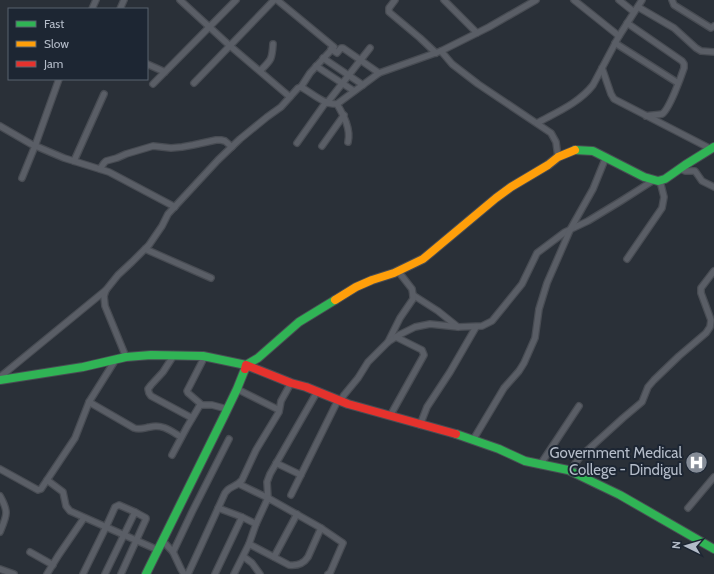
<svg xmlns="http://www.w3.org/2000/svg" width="714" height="574" font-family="Cabin,sans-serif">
  <rect width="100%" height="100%" fill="#2a3038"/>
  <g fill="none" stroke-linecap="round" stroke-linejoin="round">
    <defs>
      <g id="street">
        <polyline points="180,0 229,45 290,97"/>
        <polyline points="277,0 334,47 310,73 301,87"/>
        <polyline points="395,0 389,8 389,12 420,38 436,53"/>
        <polyline points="444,0 477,33"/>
        <polyline points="574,0 619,36"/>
        <polyline points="619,0 634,12"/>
        <polyline points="672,0 674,5 711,28 714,26"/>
        <polyline points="638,7 674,28 696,48 701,51 714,52"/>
        <polyline points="92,9 96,0"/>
        <polyline points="120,9 124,0"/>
        <path d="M627,23L682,61L684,64V68C681,77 669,110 662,114C657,115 650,115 646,116"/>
        <polyline points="615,43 678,83"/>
        <polyline points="331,49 337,53 341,48 343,48 379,73"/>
        <polyline points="441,51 452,64 478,84 551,133 556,142 558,157"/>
        <polyline points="323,58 363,85"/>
        <polyline points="147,64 165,72"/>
        <polyline points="316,66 354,91"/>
        <polyline points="602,68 611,94 614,99 711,149"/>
        <path d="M260,71C271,60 272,60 273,44"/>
        <polyline points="194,83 274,0"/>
        <polyline points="153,84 236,0"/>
        <polyline points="327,103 370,48"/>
        <path d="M337,104C344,116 351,129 348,142"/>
        <path d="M537,123C557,112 579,103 593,85L619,36L642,0"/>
        <polyline points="0,126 31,144 64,158 109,172 175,207"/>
        <polyline points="297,143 326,102"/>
        <polyline points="322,146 344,115"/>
        <polyline points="74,161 104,94"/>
        <polyline points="100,169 104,163 106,161 117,158 126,154 153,146 171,148 182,147 193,145 216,140 221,140 225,141 232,147"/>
        <polyline points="681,169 685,171 695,171 702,181 714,187"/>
        <polyline points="22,178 35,146 59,79"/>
        <polyline points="145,249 211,278"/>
        <polyline points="627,259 662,208 664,197 660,181"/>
        <polyline points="413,295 438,311 458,327"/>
        <polyline points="388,342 400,318 413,299 413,295 412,289 398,271"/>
        <polyline points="174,355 163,372 151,385 148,389 149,393 151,396 192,418"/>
        <path d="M126,357L105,306L104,296L106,290L118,275L132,262L149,245L162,226L168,214L218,160L240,139L267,117L281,107L298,88L301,87C312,93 324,105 337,104L379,73L441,51L489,27L536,0"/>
        <polyline points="0,377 106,290"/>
        <polyline points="237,389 279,410"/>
        <path d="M89,402L134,428C140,430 144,428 150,427C163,424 171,431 181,437"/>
        <polyline points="342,402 341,400 344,395 358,378 368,362 388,342 399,335 415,327 430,324 458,327 482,326 492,321 522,284 537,253 565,232 588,221 621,201 654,180"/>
        <polyline points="202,405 188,393 187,391 205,356"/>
        <polyline points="390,416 424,355 422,350 396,337"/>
        <polyline points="420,425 427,407 450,372 476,327"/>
        <polyline points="473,440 504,388 519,371 524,363 535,338 539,309 547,283 571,228 593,189 606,157"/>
        <polyline points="172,455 187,427 200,405 212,405 227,409"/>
        <polyline points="276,463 301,475"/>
        <polyline points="540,465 579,406"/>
        <polyline points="0,469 38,490 41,489 75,438 89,402 116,359"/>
        <polyline points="573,473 574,465 580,457 623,418 642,402 648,387 654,380 679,356 706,333 710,327 711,320 701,293 701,288 714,271"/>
        <polyline points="47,480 63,492 66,506 70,511 158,550"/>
        <polyline points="239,484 268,498 267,482 270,474 317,392"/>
        <polyline points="291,495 338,400"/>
        <path d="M0,496C9,512 7,515 0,532"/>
        <polyline points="218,508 242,517 256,524"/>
        <polyline points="688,508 714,477"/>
        <polyline points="162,540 173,552 181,569 184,574"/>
        <path d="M249,544L289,565C297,566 304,563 308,557L321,528"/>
        <polyline points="30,552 53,565"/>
        <polyline points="173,552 192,512 229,439"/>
        <polyline points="244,557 252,563 260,574"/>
        <polyline points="274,557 297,514"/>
        <polyline points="0,569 14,574"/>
        <polyline points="47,574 58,556 84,518"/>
        <polyline points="83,574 106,527 115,507 119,505 135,512"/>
        <polyline points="105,574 135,512 146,518 146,519 121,574"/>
        <path d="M188,574L200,548L225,493C230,485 236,488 242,480L256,450L279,412L281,401L291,383"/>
        <polyline points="215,574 242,517"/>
        <polyline points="234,574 249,544 256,524 268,498 321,528 343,543 330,573 328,574"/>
      </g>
      <g id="fast">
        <polyline points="575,150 593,151 644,177 658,181 665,179 685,165 714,147"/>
        <polyline points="0,380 83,367 126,357 151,355 203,356 246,365 258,358 299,322 335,300"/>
        <polyline points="456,434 499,449 525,461 568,470 620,495 714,549"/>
        <polyline points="146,574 225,414 237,389 245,369"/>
      </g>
      <polyline id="slow" points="335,300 356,287 372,280 394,273 423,259 496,198 511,187 548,165 558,157 575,150"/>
      <polyline id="jam" points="245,369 246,365 291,383 306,387 348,404 456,434"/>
    </defs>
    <use href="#street" stroke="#484c53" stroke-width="8"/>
    <use href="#fast" stroke="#484c53" stroke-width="10"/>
    <use href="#slow" stroke="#484c53" stroke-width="10"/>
    <use href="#jam" stroke="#484c53" stroke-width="10"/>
    <use href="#street" stroke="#5a5e66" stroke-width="5.5"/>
    <use href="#fast" stroke="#30b455" stroke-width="8"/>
    <use href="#slow" stroke="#ff9f0a" stroke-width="8"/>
    <use href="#jam" stroke="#e5322d" stroke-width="8"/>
  </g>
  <defs>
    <symbol id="hospital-disc" viewBox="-11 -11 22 22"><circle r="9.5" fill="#848b96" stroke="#1d2633"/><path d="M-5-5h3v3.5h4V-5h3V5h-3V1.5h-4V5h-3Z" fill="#fff"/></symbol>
  </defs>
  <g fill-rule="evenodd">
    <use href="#hospital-disc" x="684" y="450" width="25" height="25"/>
  </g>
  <g text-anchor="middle" stroke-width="4" stroke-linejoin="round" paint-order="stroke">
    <g font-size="15" fill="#b4bcc9" stroke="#1d2633" text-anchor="end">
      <text x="682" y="458">Government Medical<tspan x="682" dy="17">College - Dindigul</tspan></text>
    </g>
  </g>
  <rect x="8" y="8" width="140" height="72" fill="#1d2633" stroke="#59626f"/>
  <rect x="16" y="21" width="20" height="6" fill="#30b455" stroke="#59626f"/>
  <text x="44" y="28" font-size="12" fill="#b4bcc9">Fast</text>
  <rect x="16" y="41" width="20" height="6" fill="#ff9f0a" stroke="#59626f"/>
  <text x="44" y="48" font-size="12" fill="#b4bcc9">Slow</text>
  <rect x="16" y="61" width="20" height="6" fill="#e5322d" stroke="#59626f"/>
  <text x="44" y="68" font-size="12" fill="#b4bcc9">Jam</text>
  <g transform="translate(686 546) rotate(275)" stroke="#1d2633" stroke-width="3" paint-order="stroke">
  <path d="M0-3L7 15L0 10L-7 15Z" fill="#b4bcc9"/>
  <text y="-6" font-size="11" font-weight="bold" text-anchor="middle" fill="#b4bcc9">N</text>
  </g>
</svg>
